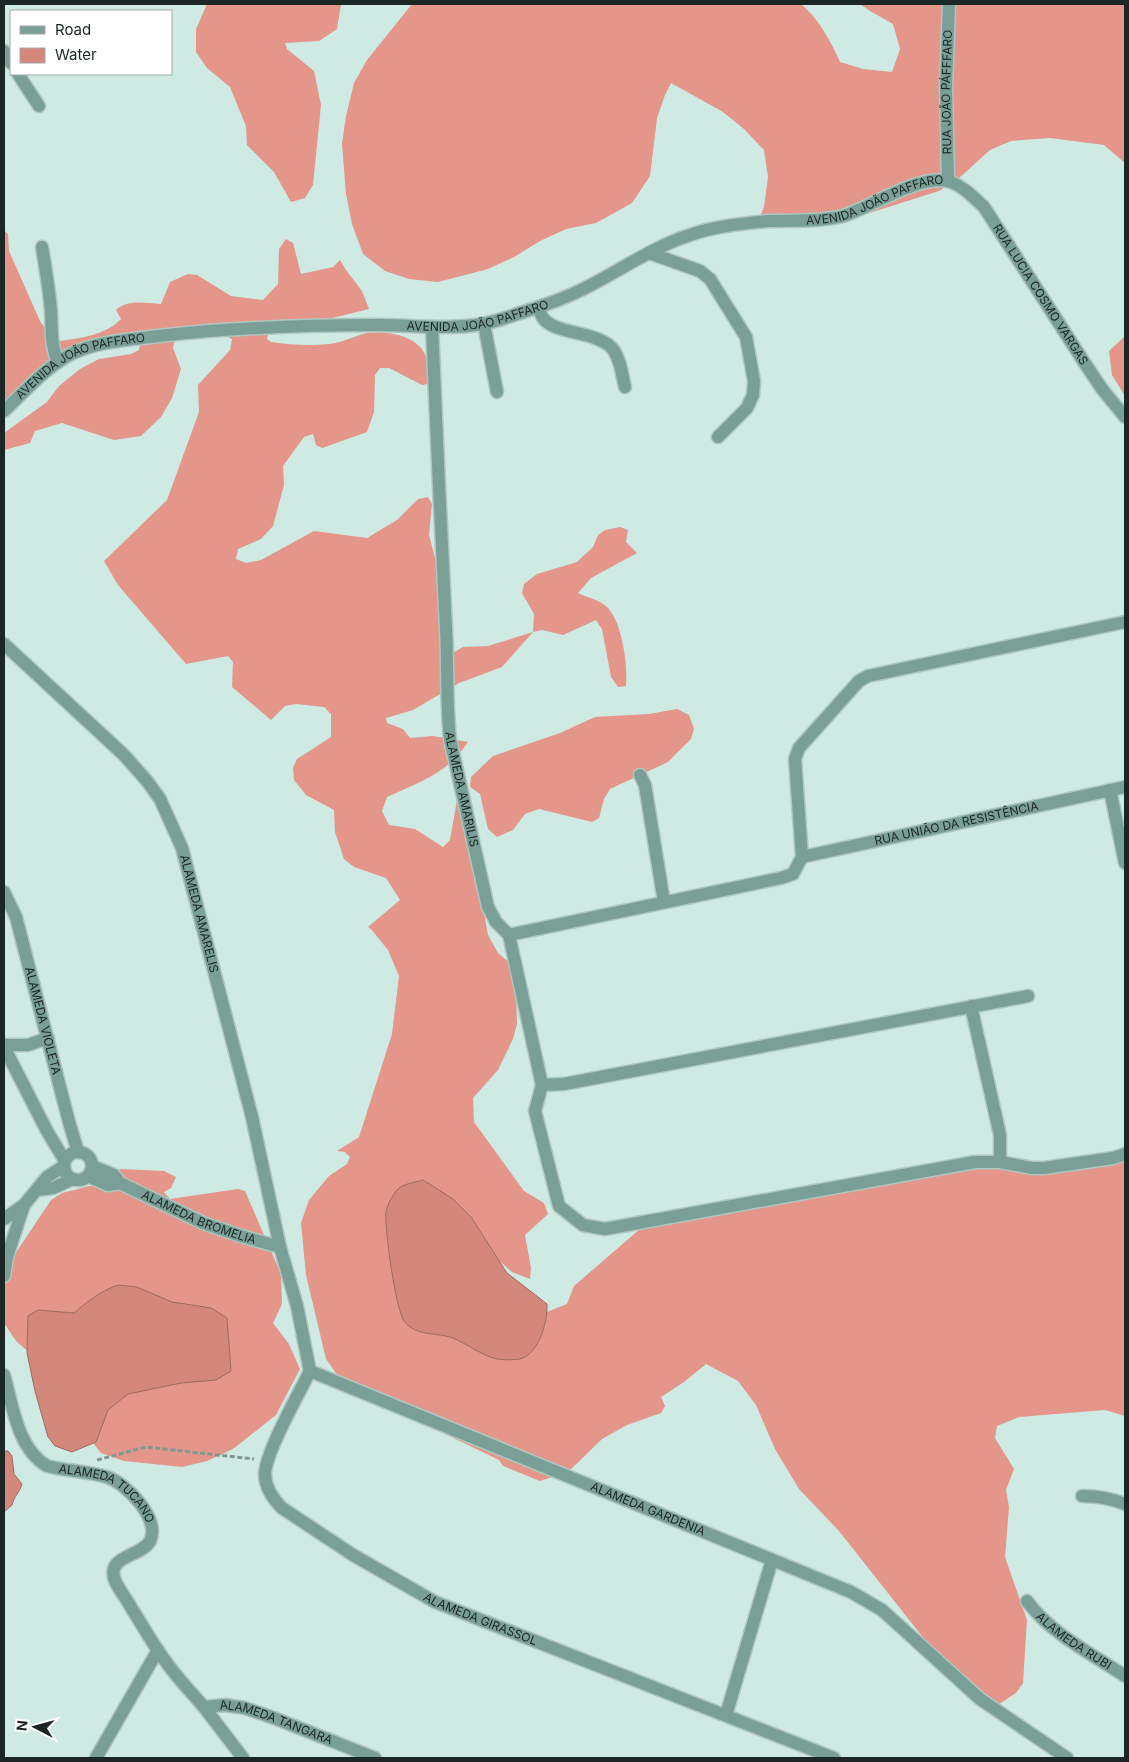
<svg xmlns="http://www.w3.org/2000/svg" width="1129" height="1762" font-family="Inter,sans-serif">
  <rect width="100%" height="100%" fill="#cfeae3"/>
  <g fill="#e39689">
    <polygon points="207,4 341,4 337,29 319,41 285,43 287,49 314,71 321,105 313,185 305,198 291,202 274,172 247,145 246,126 230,87 207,68 196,52 196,29"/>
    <path d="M412,4H801C819,19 830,40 840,62L863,69L892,72L900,49L893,24L870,11L860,4H1125V163L1104,145L1050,138L1011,141L990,150L958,179L939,191L860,216L758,222L764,207L768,177L764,150L744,129L723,112L671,83L665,95L657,118L650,176L632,203L596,223L566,229L540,241L514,257L488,269L438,282L409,279L385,271L363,254L352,224L346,194L342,144L346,116L354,83L367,60Z"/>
    <path d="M4,230L8,234L9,251L40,321L50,335L60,341C81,338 106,335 121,319L116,310C127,299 146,303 161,304L170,282L188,274L197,275L231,296L263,300L278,284L279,249L286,239L293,243L301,274L333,267L340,260L346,270L362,291L369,309L268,334L267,339L271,342C291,345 309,346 329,344C342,343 354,336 367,333C385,330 416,335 425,354C429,364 431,374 427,384L422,385L389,368H380L375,375L374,412L367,432L322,448L316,445L313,434L304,437L283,466L284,485L273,526L261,539L238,549L236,559L246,563L261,560L314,531L367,538L397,520L418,499L428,497L432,504L429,535L440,577L449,655L463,647L488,646L533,632L534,614L522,593L524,584L537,574L577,562L593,547L598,535L605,530L620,527L628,530L626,542L637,553L591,578L578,593C586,597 599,600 606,606C622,620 628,665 626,686L618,687L611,677L602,629L596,620L563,635L542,630L533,632L502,667L459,683L413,710L386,718L387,723L403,729L410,738L433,736L468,742C448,773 420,782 387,797L382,811L389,825L415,829L443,847L450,840L457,800L461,805L474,857L488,935L498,953L520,972L516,989L517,1024L513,1039L498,1070L473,1098L474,1122L524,1191L544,1203L548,1214L525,1235L531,1268L530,1279L512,1272L439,1208L539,1315L567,1304L574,1286L648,1222L1000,1162L1032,1168L1125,1152V1416L1105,1410L1019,1417L997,1426L995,1438L1014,1469L1006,1490L1009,1507L1005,1557L1027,1620L1023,1683L1016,1693L993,1708L955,1678L839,1531L799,1489L775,1449L756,1405L738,1381L706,1364L684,1382L661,1397L665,1406L661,1413L627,1425L602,1439L568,1472L540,1481L503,1466L499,1460L437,1430L367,1402L343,1383L326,1359L306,1275L301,1223L309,1200L329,1176L347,1164L350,1157L345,1152L337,1151L359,1137L392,1034L399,976L388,950L371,929L368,927L400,900L386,878L354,867L344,859L335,832L334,810L306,795L294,780L293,768L297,759L331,737V714L324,707L296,704L285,706L271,720L232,687L233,662L228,656L186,664L118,585L104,561L167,500L199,412L198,385L230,350L232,339L222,334L175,339L173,348L181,369L172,398L161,417L141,436L114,440L62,423L35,431L30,443L4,450V433L47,402L59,386L80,369L99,359L131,354L139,350L140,344L75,351L4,409Z"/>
    <polygon points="1125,336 1125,396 1112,375 1109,351"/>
    <polygon points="677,709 689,715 694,729 691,739 668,762 610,789 604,799 599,818 592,822 539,809 525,814 513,830 497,837 488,829 480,794 470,787 471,777 493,756 560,733 595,717 649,714"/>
    <polygon points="120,1169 164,1171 176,1177 171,1188 164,1192 170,1199 238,1189 245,1191 281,1274 282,1304 273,1323 289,1344 300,1369 276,1415 233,1449 207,1461 182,1467 124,1461 101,1453 84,1431 32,1355 16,1341 4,1323 4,1276 13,1257 51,1200 62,1193 97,1184"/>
  </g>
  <g fill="#d4887b" stroke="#9d6b61">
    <path d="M423,1180L453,1199L471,1217L507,1273L547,1304C548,1321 539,1354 520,1359C514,1360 503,1360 497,1359C485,1357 465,1343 453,1338C437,1332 416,1337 404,1321C396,1310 384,1227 386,1212C387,1205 393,1194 398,1189C403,1184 416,1182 423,1180Z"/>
    <path d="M118,1285L137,1287L172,1302L211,1308L227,1318L231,1371L216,1380L181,1383L128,1394L108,1410L96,1442L72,1452L55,1446L48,1437L35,1391L27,1353L28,1316L38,1310L74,1313C88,1301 101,1291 118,1285Z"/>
    <path d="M4,1451H8L12,1456L14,1474L22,1484C20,1492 14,1496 12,1505L4,1512Z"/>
  </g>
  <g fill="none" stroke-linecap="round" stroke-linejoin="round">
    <defs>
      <g id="minor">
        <polyline points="4,51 11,63"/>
        <polyline points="18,74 39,106"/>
        <path id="s1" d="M948,181L946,87L949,4"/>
        <path d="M42,247C45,265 48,283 50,301C53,323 49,342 58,362"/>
        <polyline points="649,253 700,271 710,279 746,337 754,381 753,395 747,408 718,437"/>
        <path d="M539,307C540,311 541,316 543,318C554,334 594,331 611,347C620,356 622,375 625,387"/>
        <polyline points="484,324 497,392"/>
        <path id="s2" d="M432,327C436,427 441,528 446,628C448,665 446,702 450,739L488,907L496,922L509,935L542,1085L535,1111L559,1206L583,1225L605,1229L975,1162H1000L1032,1168H1044L1113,1158L1125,1154"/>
        <path id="s3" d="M4,411C24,392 46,367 71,354C98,341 129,340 158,336C230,328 305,325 377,325C412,325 448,330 482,324C494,322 506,318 517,314C540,307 564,299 585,288C621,270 654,246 693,234C716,226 745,223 770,221C794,220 819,222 843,216C872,207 922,172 951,182C964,187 973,197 984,207L1084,362L1102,389L1125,417"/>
        <path id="s4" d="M4,644L124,755L147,781L160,799L182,848L252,1117L280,1247L297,1306L310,1371"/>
        <polyline points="640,775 645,785 664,902"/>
        <polyline points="1110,790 1125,863"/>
        <path id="s5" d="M802,857L1125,787"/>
        <path id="s6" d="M4,892L16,917L69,1122L78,1152"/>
        <polyline points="509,935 781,878 793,874 802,857 795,759 799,748 859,681 868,676 1125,622"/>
        <polyline points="971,1006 1000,1135 1000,1162"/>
        <polyline points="4,1045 28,1045 48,1038"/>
        <polyline points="4,1047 47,1131 65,1161"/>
        <polyline points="542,1085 564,1084 1028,996"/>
        <circle cx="78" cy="1166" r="14"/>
        <path id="s7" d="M92,1166L114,1175L120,1183L203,1223L244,1237L280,1247"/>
        <polyline points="88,1176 108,1185 120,1183"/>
        <polyline points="37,1190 53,1188 73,1179"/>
        <polyline points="4,1219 24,1205"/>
        <polyline points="4,1276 7,1257 24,1205 47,1177 64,1166"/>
        <path id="s8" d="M310,1371L851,1592L882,1610L980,1699L1067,1758"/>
        <path id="s9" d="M310,1371C299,1394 266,1451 265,1474C265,1488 273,1499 282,1508L353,1555L435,1602L834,1758"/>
        <path id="s10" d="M4,1375C13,1406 17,1448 47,1466C66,1471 87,1471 107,1477C126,1483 161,1519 150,1541C142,1557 103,1555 116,1583C121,1592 127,1600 132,1609C144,1628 155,1648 169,1666C180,1681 192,1693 204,1707C217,1724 230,1741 243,1758"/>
        <path d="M1082,1496C1098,1496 1110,1498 1125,1504"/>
        <path id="s11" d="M1027,1601C1051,1634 1092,1654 1125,1676"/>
        <path id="s12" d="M204,1707L225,1705L245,1708L274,1718L375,1758"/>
        <polyline points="726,1715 772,1560"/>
        <polyline points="96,1758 158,1650"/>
      </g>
    </defs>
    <use href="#minor" stroke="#afc7c1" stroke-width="15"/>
    <polyline stroke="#839792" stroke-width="3" stroke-dasharray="5 2.5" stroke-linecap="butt" points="97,1460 146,1447 254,1459"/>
    <use href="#minor" stroke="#799f96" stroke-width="12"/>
  </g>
  <g text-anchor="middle" stroke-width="4.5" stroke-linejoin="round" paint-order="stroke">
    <g font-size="12" fill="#1c2624" stroke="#fff">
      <text dy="4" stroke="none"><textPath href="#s1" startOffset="89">RUA JOÃO PÁFFFARO</textPath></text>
      <text dy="4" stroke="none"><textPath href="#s3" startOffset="919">AVENIDA JOÃO PAFFARO</textPath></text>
      <text dy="4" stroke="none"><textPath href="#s3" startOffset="1145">RUA LUCIA COSMO VARGAS</textPath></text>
      <text dy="4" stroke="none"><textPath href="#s3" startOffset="499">AVENIDA JOÃO PAFFARO</textPath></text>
      <text dy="4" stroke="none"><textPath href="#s3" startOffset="92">AVENIDA JOÃO PAFFARO</textPath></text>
      <text dy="4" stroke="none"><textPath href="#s2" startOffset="464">ALAMEDA AMARILIS</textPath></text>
      <text dy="4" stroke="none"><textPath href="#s5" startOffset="158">RUA UNIÃO DA RESISTÊNCIA</textPath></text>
      <text dy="4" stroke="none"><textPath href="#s4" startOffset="342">ALAMEDA AMARELIS</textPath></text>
      <text dy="4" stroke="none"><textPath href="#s6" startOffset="135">ALAMEDA VIOLETA</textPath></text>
      <text dy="4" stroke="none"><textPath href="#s7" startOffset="120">ALAMEDA BROMELIA</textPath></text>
      <text dy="4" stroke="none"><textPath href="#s10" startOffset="172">ALAMEDA TUCANO</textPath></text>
      <text dy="4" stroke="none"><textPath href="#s8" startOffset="365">ALAMEDA GARDENIA</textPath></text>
      <text dy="4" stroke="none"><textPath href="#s9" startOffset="380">ALAMEDA GIRASSOL</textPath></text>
      <text dy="4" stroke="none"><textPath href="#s11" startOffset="62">ALAMEDA RUBI</textPath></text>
      <text dy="4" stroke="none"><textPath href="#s12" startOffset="75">ALAMEDA TANGARA</textPath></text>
    </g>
  </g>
  <rect width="1129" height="1762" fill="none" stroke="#1c2624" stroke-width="10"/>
  <rect x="10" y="10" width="162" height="65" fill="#ffffff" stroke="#a4a8a7"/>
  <rect x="20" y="26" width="25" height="8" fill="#799f96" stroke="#a4a8a7"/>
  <text x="55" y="35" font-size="15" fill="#1c2624">Road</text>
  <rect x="20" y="48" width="25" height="15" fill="#d4887b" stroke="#a4a8a7"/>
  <text x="55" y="60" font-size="15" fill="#1c2624">Water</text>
  <g transform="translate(35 1727) rotate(276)" stroke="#ffffff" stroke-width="4" paint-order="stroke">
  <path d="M0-4L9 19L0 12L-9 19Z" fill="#1c2624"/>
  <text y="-8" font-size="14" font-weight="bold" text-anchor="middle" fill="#1c2624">N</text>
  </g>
</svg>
